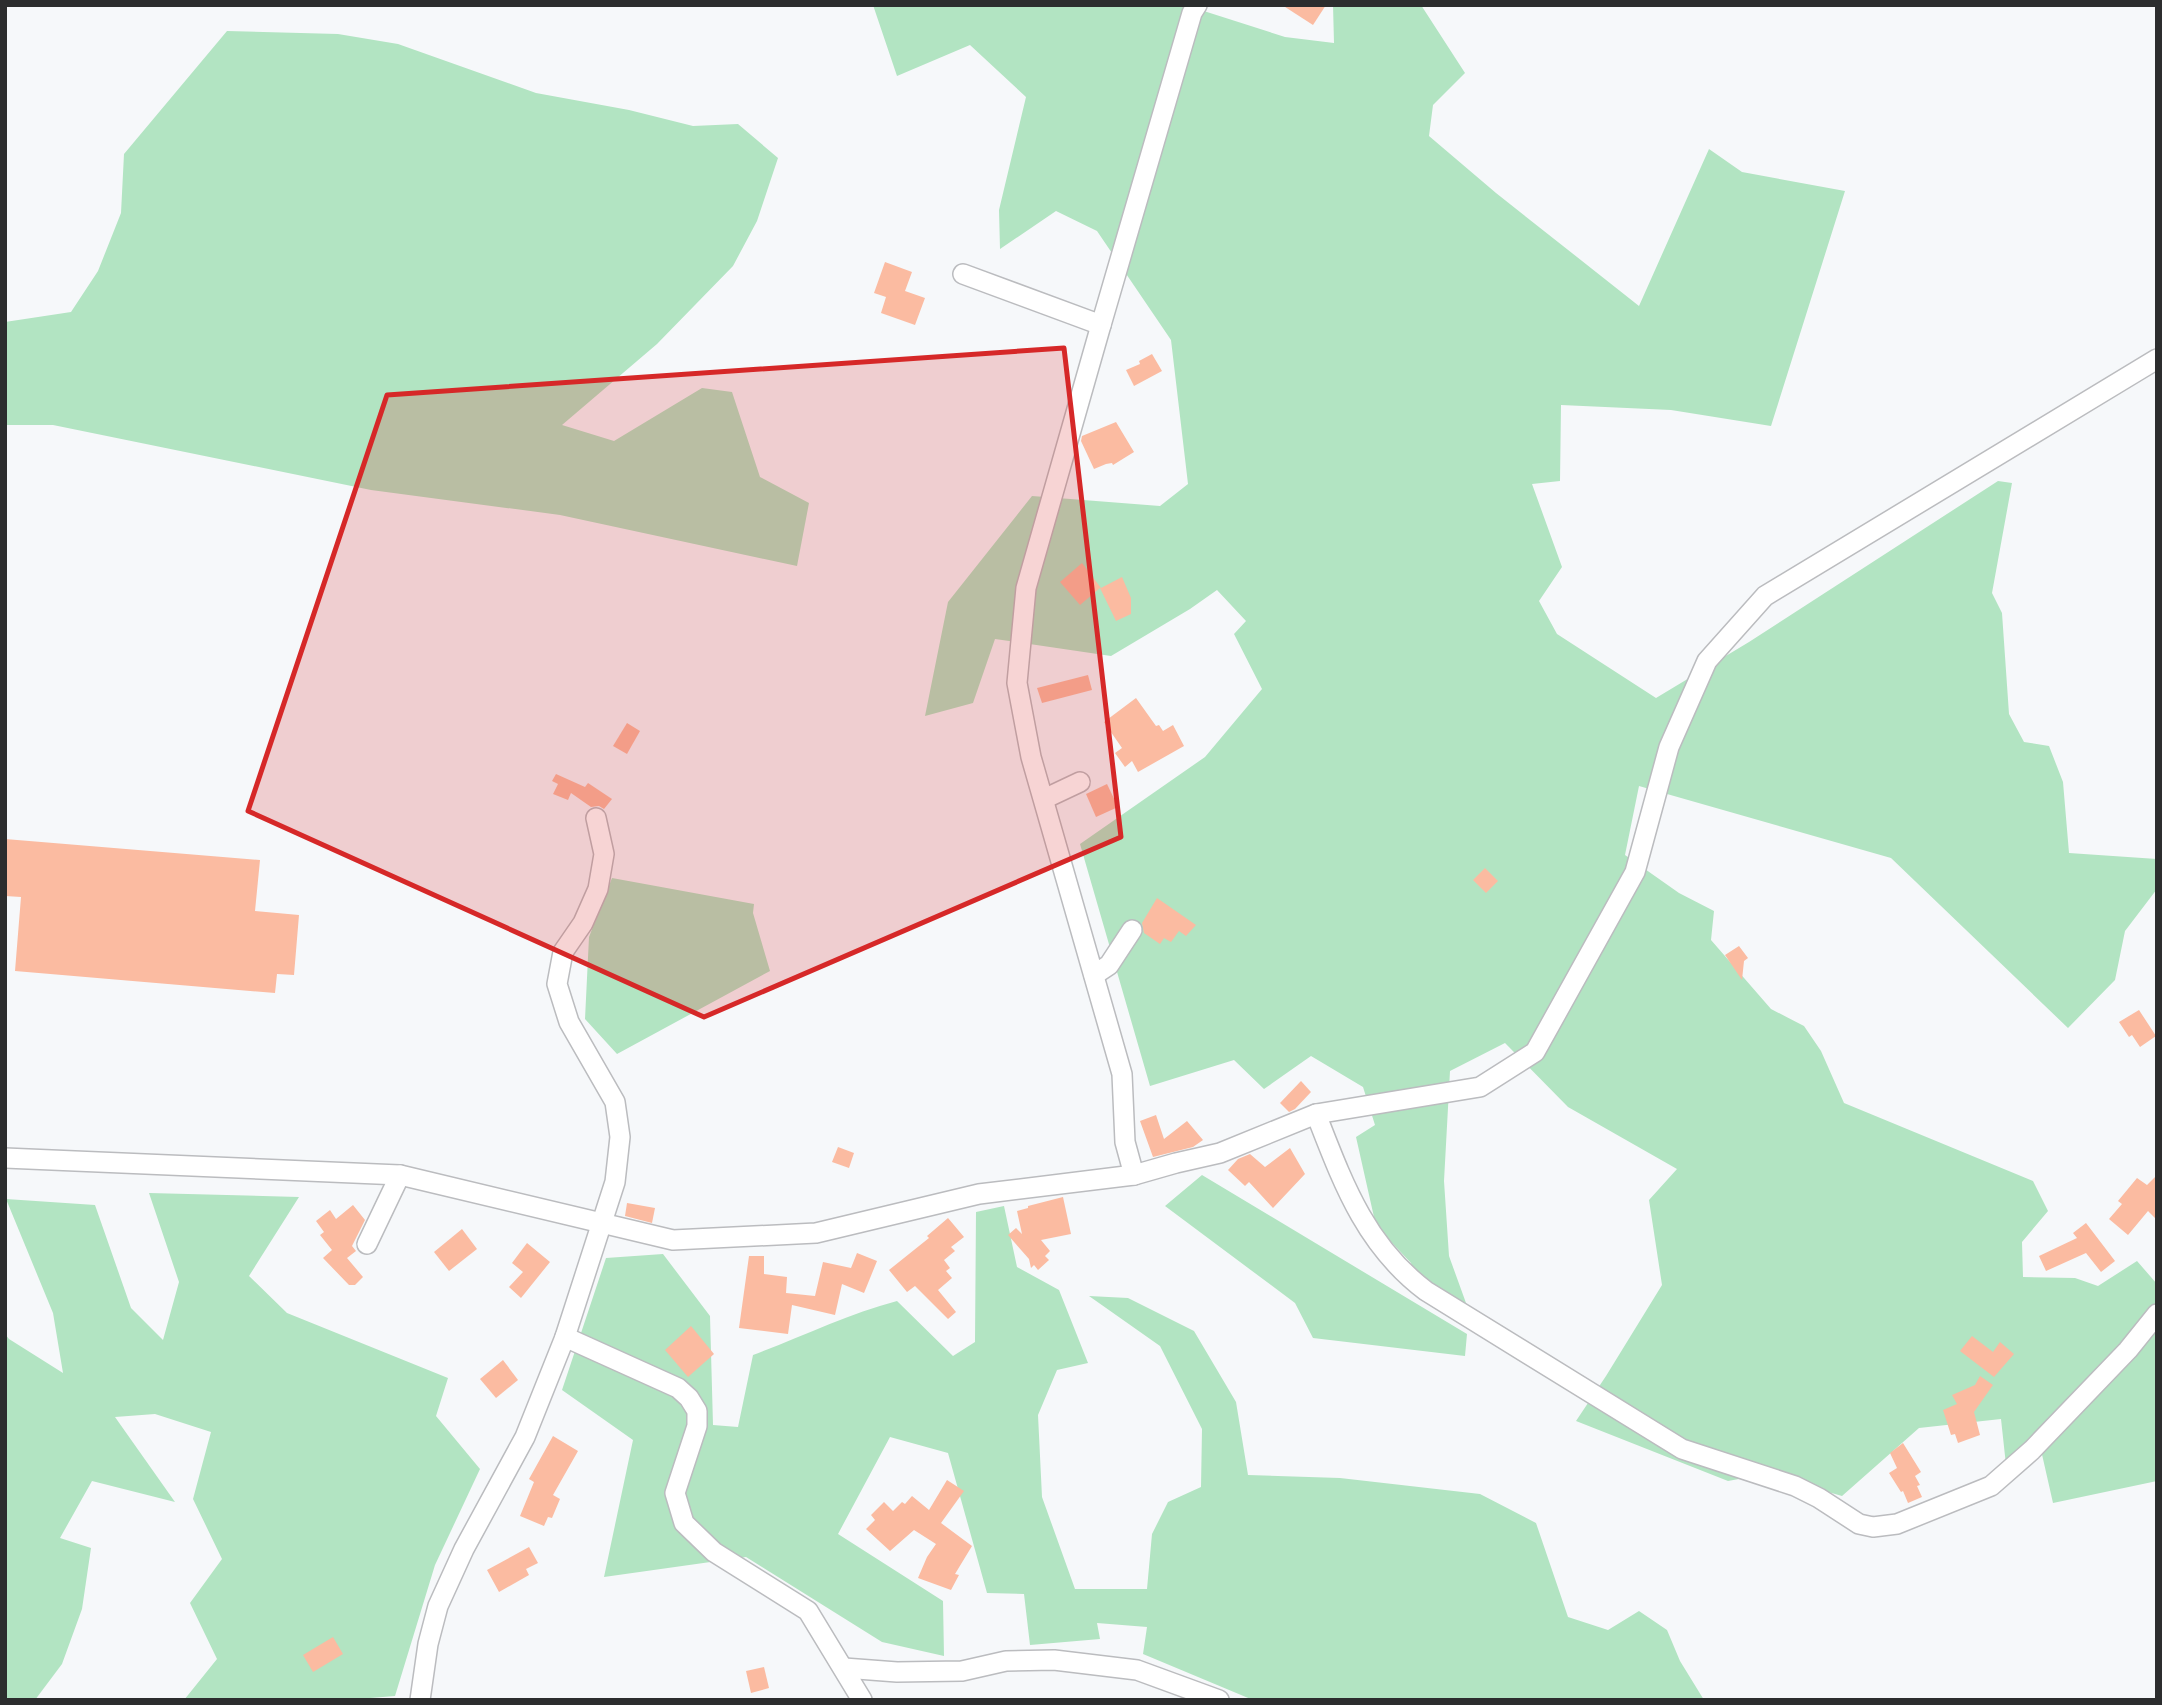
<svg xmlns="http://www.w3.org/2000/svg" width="2162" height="1705" font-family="'Work Sans',sans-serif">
  <rect width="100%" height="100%" fill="#f6f8fa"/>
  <g fill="#b2e4c2">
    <polygon points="873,5 1185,5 1285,37 1334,43 1333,5 1421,5 1465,73 1433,105 1429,136 1496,193 1639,306 1709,149 1742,172 1845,191 1771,426 1671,410 1561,405 1560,481 1532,484 1562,567 1539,601 1557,634 1656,698 1749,642 1998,481 2012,483 1992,593 2002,613 2009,714 2024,742 2049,746 2063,782 2069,853 2157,859 2157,889 2125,931 2115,980 2068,1028 1891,858 1639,786 1625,855 1679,893 1714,911 1711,940 1771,1009 1804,1026 1821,1051 1844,1103 2033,1181 2048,1211 2022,1242 2023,1277 2075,1278 2098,1286 2137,1261 2157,1284 2157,1481 2053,1503 2041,1450 2006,1465 2001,1419 1919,1428 1842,1496 1766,1474 1728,1481 1576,1421 1606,1376 1662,1285 1649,1200 1677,1169 1568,1107 1505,1043 1450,1071 1444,1181 1449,1256 1466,1303 1418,1293 1411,1263 1376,1226 1356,1137 1375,1125 1363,1087 1311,1056 1264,1089 1234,1060 1150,1086 1080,844 1205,757 1262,689 1234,634 1246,621 1217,590 1190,609 1111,656 995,639 973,703 925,716 948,602 1032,496 1160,506 1188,484 1171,340 1097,231 1056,211 1000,249 999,210 1026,97 970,45 897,76"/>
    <polygon points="227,31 338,34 398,44 536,93 629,110 693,126 738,124 778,158 757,221 733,266 657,344 562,425 614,441 702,388 732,392 760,477 809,503 797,566 560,515 371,490 53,425 5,425 5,322 71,312 98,271 121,213 124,154"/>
    <polygon points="612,878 754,904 753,913 770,971 617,1054 585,1019 589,937"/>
    <polygon points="1202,1175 1467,1334 1465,1356 1313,1338 1295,1303 1165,1206"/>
    <polygon points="149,1193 299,1197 249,1276 287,1313 448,1378 436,1416 480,1469 435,1565 395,1696 346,1700 184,1700 217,1659 190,1603 222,1559 193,1499 211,1432 155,1414 115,1417 175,1502 92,1481 60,1538 91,1548 82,1609 62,1664 35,1700 5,1700 5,1334 9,1339 63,1373 53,1313 6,1199 95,1205 131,1308 163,1340 179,1282"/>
    <path d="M1004,1206L1017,1267L1059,1290L1088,1363L1057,1370L1038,1415L1042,1497L1075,1589H1147L1152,1534L1168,1502L1201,1487L1202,1429L1160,1346L1089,1296L1128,1298L1194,1331L1236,1402L1248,1475L1340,1478L1480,1494L1536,1523L1568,1617L1608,1630L1639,1611L1667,1630L1680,1661L1704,1700H1253L1143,1654L1147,1627L1097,1623L1100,1639L1030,1645L1024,1594L987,1593L948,1453L890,1437L838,1534L943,1601L944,1656L882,1642L746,1557L604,1577L633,1440L562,1390L606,1258L663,1254L710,1316L713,1425L738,1427L753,1355C801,1337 848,1314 897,1301L953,1356L975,1342L976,1212Z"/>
  </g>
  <g fill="#fbbba1">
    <polygon points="1282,5 1326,5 1313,25"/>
    <polygon points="885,262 912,272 905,291 925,298 915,325 881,313 886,297 874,293"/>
    <polygon points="1152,354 1162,371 1134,386 1126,370 1140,364 1139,361"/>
    <polygon points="1116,422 1134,452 1113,465 1112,463 1106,464 1094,469 1081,441 1082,436"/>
    <polygon points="1082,563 1101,588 1122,577 1131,598 1131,614 1116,621 1100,588 1080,605 1060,582"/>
    <polygon points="1088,675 1092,690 1042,703 1037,688"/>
    <polygon points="1136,698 1156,726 1159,725 1163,731 1173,725 1184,746 1138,772 1132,761 1125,767 1115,753 1122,748 1104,722"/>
    <polygon points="627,723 640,731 627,754 613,746"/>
    <polygon points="556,774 585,787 588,783 612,799 604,809 599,806 591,807 571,793 568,800 553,794 558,784 552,781"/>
    <polygon points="1107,784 1118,807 1096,817 1086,794"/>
    <polygon points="5,839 260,860 255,911 299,915 294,975 277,974 275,993 15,971 21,897 5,896"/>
    <polygon points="1485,868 1498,881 1486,893 1473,880"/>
    <polygon points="1157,898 1196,925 1186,936 1179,931 1171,942 1164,938 1160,944 1144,933 1142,923"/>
    <polygon points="1739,946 1748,958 1744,961 1742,980 1725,955"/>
    <polygon points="2139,1010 2156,1036 2140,1047 2132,1035 2129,1037 2119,1022"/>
    <polygon points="1301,1081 1311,1092 1295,1109 1289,1112 1280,1103"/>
    <polygon points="1156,1115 1164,1139 1187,1121 1203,1140 1193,1147 1153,1157 1140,1121"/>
    <polygon points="838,1147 854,1153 849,1168 832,1162"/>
    <polygon points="1290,1148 1305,1174 1273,1208 1249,1182 1245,1186 1228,1170 1238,1159 1250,1154 1265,1167"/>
    <polygon points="2157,1175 2157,1220 2148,1211 2128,1235 2109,1219 2122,1204 2118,1201 2137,1178 2147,1185"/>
    <polygon points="1063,1197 1071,1234 1041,1240 1050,1251 1045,1256 1049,1260 1038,1270 1034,1265 1031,1268 1029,1259 1008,1235 1016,1228 1022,1234 1017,1211 1028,1208 1028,1206"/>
    <polygon points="627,1203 655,1208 652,1223 625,1216"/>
    <polygon points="353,1205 365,1220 352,1246 356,1251 347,1258 363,1277 355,1285 349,1285 323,1258 332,1250 320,1235 324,1232 316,1221 330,1210 336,1219"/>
    <polygon points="948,1218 964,1237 951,1247 955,1251 944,1260 950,1268 946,1271 952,1278 938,1290 956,1312 948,1319 915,1286 907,1292 889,1270 929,1238 927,1236"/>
    <polygon points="2086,1223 2115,1261 2101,1272 2086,1253 2046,1271 2039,1256 2077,1238 2073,1233"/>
    <polygon points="462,1229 477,1249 449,1271 434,1252"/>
    <polygon points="527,1243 550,1262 521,1298 509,1287 523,1272 512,1263"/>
    <polygon points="857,1253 877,1261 864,1293 842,1284 835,1315 792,1305 788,1334 739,1328 749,1256 764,1256 764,1274 787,1277 786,1293 815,1296 823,1262 851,1268"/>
    <polygon points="691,1326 714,1354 688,1377 665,1350"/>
    <polygon points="1972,1336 1993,1352 2000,1342 2014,1354 1994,1377 1960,1351"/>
    <polygon points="503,1360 518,1380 496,1398 480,1379"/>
    <polygon points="1980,1376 1993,1385 1974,1412 1980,1435 1958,1443 1955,1434 1951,1435 1943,1410 1957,1404 1952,1395 1975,1385"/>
    <polygon points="553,1436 578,1451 553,1495 560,1499 552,1518 548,1517 544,1526 520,1516 534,1482 529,1479"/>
    <polygon points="1903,1443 1921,1472 1915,1476 1920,1485 1917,1486 1922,1497 1908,1503 1903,1491 1901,1492 1889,1473 1897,1468 1890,1453"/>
    <polygon points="947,1480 964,1491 941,1523 972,1546 955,1574 959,1575 951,1590 918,1578 927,1557 936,1544 914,1530 890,1551 866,1529 875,1520 871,1515 884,1502 893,1511 902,1502 905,1504 912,1496 929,1510"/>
    <polygon points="529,1547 538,1563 526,1569 529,1575 499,1592 487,1570"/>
    <polygon points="333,1637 343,1654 313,1672 303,1655"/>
    <polygon points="764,1667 769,1688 751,1693 746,1671"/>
  </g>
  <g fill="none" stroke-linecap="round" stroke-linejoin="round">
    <defs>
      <g id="minor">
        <polyline points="963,274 1101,325 1192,13 1197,5"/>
        <polyline points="1101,325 1026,588 1017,683 1031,757 1122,1074 1125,1142 1134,1175"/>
        <polyline points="1044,799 1080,782"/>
        <polyline points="1094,975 1109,965 1132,930"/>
        <path d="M1316,1114C1343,1183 1365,1245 1426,1291L1682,1449L1795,1486L1819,1498L1859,1524L1873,1527L1897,1524L1991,1486L2032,1450L2128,1350L2157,1314"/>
        <polyline points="5,1158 400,1175 673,1240 816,1233 979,1194 1134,1175 1176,1163 1220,1153 1316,1114 1480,1087 1535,1052 1635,872 1669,747 1707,661 1765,596 2157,359"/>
        <polyline points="367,1244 400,1175"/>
        <polyline points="565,1337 678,1388 689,1398 697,1411 697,1426 675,1493 684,1523 714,1552 808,1611 862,1700"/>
        <polyline points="844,1668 897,1672 962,1671 1006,1661 1054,1660 1137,1670 1219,1700"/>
        <polyline points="420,1700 428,1644 438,1606 464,1549 525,1437 565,1337 615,1182 620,1137 615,1102 569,1022 557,984 563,952 583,923 598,889 604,854 596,818"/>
      </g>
    </defs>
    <use href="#minor" stroke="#bbbcbf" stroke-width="22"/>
    <use href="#minor" stroke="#fff" stroke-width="19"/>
  </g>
  <path fill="#d62828" fill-opacity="0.2" stroke="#d62828" stroke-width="5" stroke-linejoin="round" d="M1064,348L1121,837L704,1017L248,811L387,395Z"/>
  <rect width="2162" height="1705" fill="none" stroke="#2c2d2e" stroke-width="14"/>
</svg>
